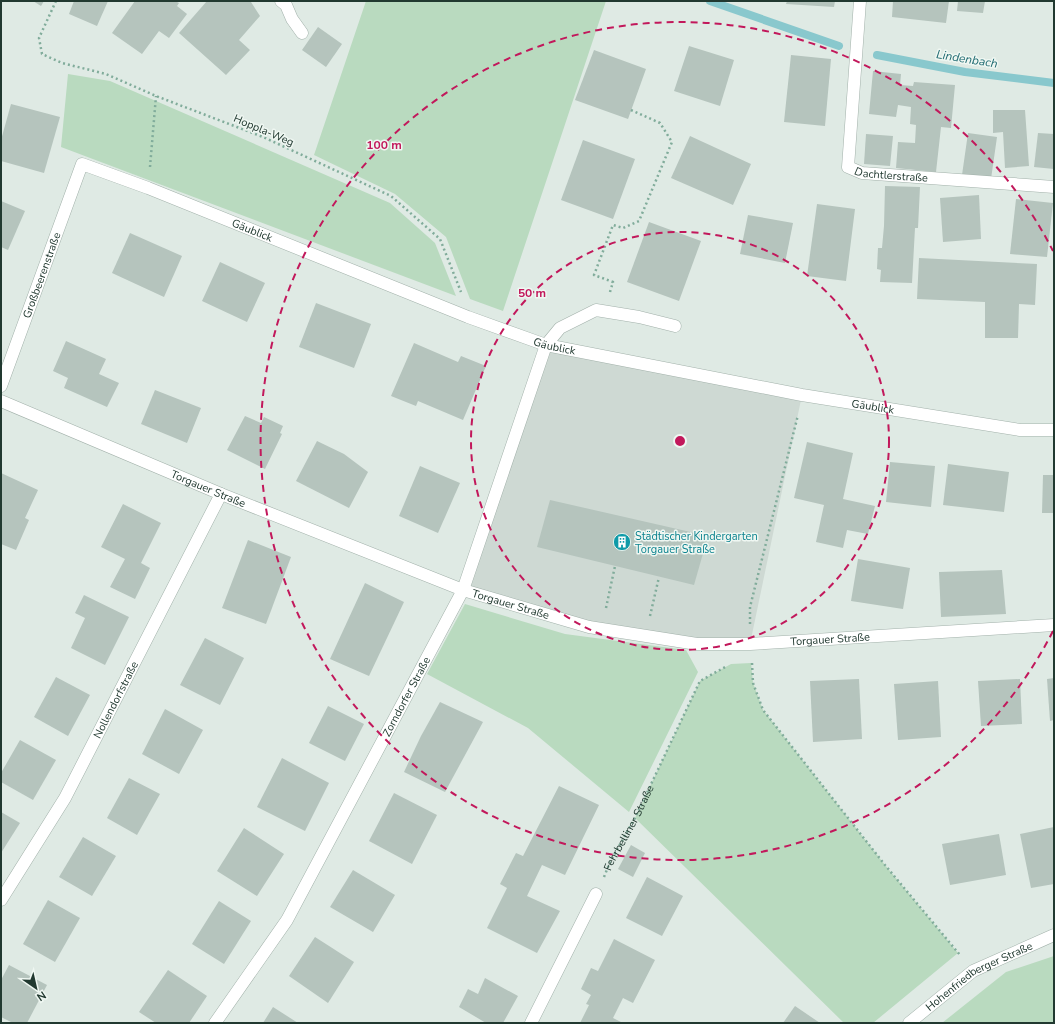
<svg xmlns="http://www.w3.org/2000/svg" width="1055" height="1024" font-family="'Nunito Sans',sans-serif">
  <rect width="100%" height="100%" fill="#dfeae4"/>
  <polygon fill="#ced9d3" points="546,345 802,395 750,644 589,627 463,590"/>
  <g fill="#b9dabf">
    <polygon points="366,1 606,1 503,311 470,299 446,237 395,194 314,155"/>
    <polygon points="68,74 110,81 390,203 435,243 456,296 61,147"/>
    <polygon points="465,604 565,634 686,650 698,672 629,812 528,728 427,674"/>
    <polygon points="751,663 753,683 763,710 885,865 958,953 873,1023 844,1023 635,818 700,681 731,664"/>
    <polygon points="1054,956 1054,1023 942,1023 1006,972"/>
  </g>
  <g fill="none" stroke-linecap="round" stroke-linejoin="round">
    <g stroke="#89c8cd" stroke-width="8">
      <polyline points="710,1 839,46"/>
      <polyline points="877,55 965,72 1054,83"/>
    </g>
  </g>
  <g fill="#b5c4bd">
    <polygon points="33,1 44,1 41,6"/>
    <polygon points="74,1 108,1 97,26 69,14"/>
    <polygon points="135,1 175,1 179,3 177,6 187,14 169,38 159,31 142,54 112,33"/>
    <polygon points="207,1 249,1 251,2 260,16 239,40 250,50 226,75 179,33"/>
    <polygon points="787,1 835,1 834,7 786,4"/>
    <polygon points="893,1 949,1 946,23 892,17"/>
    <polygon points="958,1 985,1 983,13 957,11"/>
    <polygon points="318,27 342,44 326,67 302,50"/>
    <polygon points="689,46 734,60 720,106 674,91"/>
    <polygon points="594,50 646,69 628,119 575,100"/>
    <polygon points="791,55 831,59 825,126 784,122"/>
    <polygon points="873,71 901,74 900,85 913,86 914,82 955,85 951,128 941,127 936,172 896,168 898,142 915,143 916,125 910,124 911,107 898,105 896,117 869,114"/>
    <polygon points="11,104 60,117 44,173 1,161 1,140"/>
    <polygon points="993,110 1025,110 1029,166 1005,168 1003,132 993,133"/>
    <polygon points="968,133 997,137 991,179 962,175"/>
    <polygon points="1038,133 1054,134 1054,169 1034,167"/>
    <polygon points="866,134 893,136 890,166 864,164"/>
    <polygon points="690,136 751,164 733,205 671,178"/>
    <polygon points="583,140 635,159 613,219 561,200"/>
    <polygon points="885,186 920,187 918,228 915,228 912,283 880,282 881,270 877,269 878,248 882,248 884,226"/>
    <polygon points="979,195 981,239 943,242 940,198"/>
    <polygon points="1016,199 1053,203 1047,257 1010,254"/>
    <polygon points="1,201 25,211 8,250 1,247"/>
    <polygon points="817,204 855,209 846,281 807,276"/>
    <polygon points="748,215 793,223 785,263 740,254"/>
    <polygon points="649,222 701,241 679,301 627,282"/>
    <polygon points="130,233 182,256 164,297 112,273"/>
    <polygon points="919,258 1037,264 1035,305 1019,304 1018,338 985,338 985,302 917,299"/>
    <polygon points="220,262 265,283 247,322 202,301"/>
    <polygon points="316,303 371,324 354,368 299,347"/>
    <polygon points="66,341 106,359 99,374 119,383 107,407 64,388 68,378 53,371"/>
    <polygon points="414,343 458,362 461,356 486,366 463,420 418,401 416,406 391,396"/>
    <polygon points="155,390 201,408 187,443 141,424"/>
    <polygon points="245,416 261,423 264,417 283,426 280,433 282,434 265,469 227,450"/>
    <polygon points="317,441 344,454 368,472 349,508 296,481"/>
    <polygon points="807,442 853,453 843,499 875,506 868,534 847,530 843,548 816,542 824,505 794,498"/>
    <polygon points="890,462 935,466 931,507 886,502"/>
    <polygon points="948,464 1009,472 1004,512 943,505"/>
    <polygon points="420,466 460,483 438,533 399,516"/>
    <polygon points="1,473 38,490 25,518 29,520 16,550 1,544"/>
    <polygon points="1043,475 1054,475 1054,513 1042,513"/>
    <polygon points="550,500 708,536 694,585 537,547"/>
    <polygon points="123,504 161,523 141,563 150,568 135,599 110,587 125,559 101,547"/>
    <polygon points="248,540 291,557 266,624 222,608"/>
    <polygon points="858,559 910,568 903,609 851,601"/>
    <polygon points="1002,570 1006,614 941,617 939,572"/>
    <polygon points="365,583 404,602 369,676 330,659"/>
    <polygon points="84,595 129,617 105,665 71,648 85,618 75,613"/>
    <polygon points="205,638 244,658 220,705 180,685"/>
    <polygon points="56,677 90,695 68,736 34,717"/>
    <polygon points="1054,678 1054,720 1050,721 1047,679"/>
    <polygon points="859,679 862,739 813,742 810,681"/>
    <polygon points="1020,679 1022,724 981,726 978,681"/>
    <polygon points="938,681 941,737 898,740 894,684"/>
    <polygon points="440,702 483,722 445,792 404,772 421,736"/>
    <polygon points="328,706 364,724 345,761 309,743"/>
    <polygon points="165,709 203,730 179,774 142,754"/>
    <polygon points="20,740 56,760 33,800 1,782 1,773"/>
    <polygon points="282,758 329,783 305,831 257,807"/>
    <polygon points="129,778 160,794 137,835 107,818"/>
    <polygon points="559,786 599,805 565,875 542,865 527,896 560,911 537,953 487,928 507,888 500,884 516,853 523,856"/>
    <polygon points="394,793 437,815 412,864 369,841"/>
    <polygon points="1,812 20,823 1,853"/>
    <polygon points="1054,827 1054,884 1031,888 1020,834"/>
    <polygon points="244,828 284,854 257,896 217,871"/>
    <polygon points="999,834 1006,875 950,885 942,844"/>
    <polygon points="83,837 116,856 92,896 59,877"/>
    <polygon points="631,845 645,853 633,877 618,869"/>
    <polygon points="353,870 395,895 373,932 330,907"/>
    <polygon points="647,877 683,896 662,936 626,918"/>
    <polygon points="48,900 80,918 55,962 23,944"/>
    <polygon points="219,901 251,921 224,964 192,944"/>
    <polygon points="315,937 354,962 328,1003 289,976"/>
    <polygon points="614,939 655,960 633,1003 623,998 613,1018 623,1023 580,1023 589,1005 586,1004 591,995 581,989 591,968 598,971"/>
    <polygon points="9,965 47,985 27,1023 13,1023 1,1017 1,980"/>
    <polygon points="168,970 207,996 189,1023 156,1023 139,1012"/>
    <polygon points="485,978 518,996 503,1023 486,1023 459,1007 468,989 478,994"/>
    <polygon points="795,1006 820,1023 783,1023"/>
    <polygon points="273,1007 298,1023 263,1023"/>
  </g>
  <g fill="none" stroke-linecap="round" stroke-linejoin="round">
    <defs>
      <g id="lane">
        <polyline points="281,1 286,5 292,19 302,33"/>
        <polyline points="546,345 560,328 596,310 639,317 675,326"/>
      </g>
      <g id="street">
        <path id="s2" d="M860,1L848,167L862,173L1054,187"/>
        <path id="s3" d="M1,386L82,164L148,188L468,317L546,345L802,395L1020,430H1054"/>
        <path id="s4" d="M1,401L221,494L463,590L589,627L697,644H750L1054,625"/>
        <path id="s5" d="M1,900L65,798L221,494"/>
        <path id="s6" d="M215,1023L287,920L463,590L546,345"/>
        <polyline points="531,1023 596,894"/>
        <path id="s7" d="M909,1023L973,971L1054,935"/>
      </g>
    </defs>
    <use href="#lane" stroke="#a2b1aa" stroke-width="13"/>
    <use href="#street" stroke="#a2b1aa" stroke-width="13"/>
    <g stroke="#81ac9b" stroke-width="2.5" stroke-dasharray="2 3" stroke-linecap="butt">
      <polyline points="56,1 39,38 42,54 62,63 106,74 156,96 263,137 391,196 440,239 461,292"/>
      <polyline points="150,167 156,96"/>
      <polyline points="610,292 613,282 594,275 613,225 623,228 639,221 672,142 660,123 631,110"/>
      <polyline points="606,608 615,566"/>
      <polyline points="650,616 659,577"/>
      <polyline points="750,624 750,607 798,415"/>
      <polyline points="752,663 753,683 763,710 885,865 960,955"/>
      <path id="s1" d="M604,877L610,862L635,818L700,681L727,666"/>
    </g>
    <use href="#lane" stroke="#fff" stroke-width="12"/>
    <use href="#street" stroke="#fff" stroke-width="12"/>
  </g>
  <g fill="none" stroke="#c2185b" stroke-width="2" stroke-dasharray="7 5">
    <circle cx="680" cy="441" r="209"/>
    <path d="M1053 631A419 419 0 1 1 1053 251"/>
  </g>
  <defs>
    <symbol id="building-disc" viewBox="-11 -11 22 22"><circle r="9.5" fill="#0f9aa8" stroke="#eff7f2"/><path d="M-4-6H4V6H1V3H-1V6H-4ZM-2.5-4.3h1.7v1.8h-1.7ZM.8-4.3h1.7v1.8H.8ZM-2.5-1h1.7V.8h-1.7ZM.8-1h1.7V.8H.8Z" fill="#fff"/></symbol>
  </defs>
  <g fill-rule="evenodd">
    <use href="#building-disc" x="612" y="532" width="20" height="20"/>
  </g>
  <g text-anchor="middle" stroke-width="3" stroke-linejoin="round" paint-order="stroke">
    <g font-size="11" fill="#213930" stroke="#eff7f2">
      <text transform="translate(264 130) rotate(23)" y="4">Hoppla-Weg</text>
      <text dy="4" stroke="none"><textPath href="#s2" startOffset="211">Dachtlerstraße</textPath></text>
      <text dy="4" stroke="none"><textPath href="#s3" startOffset="419">Gäublick</textPath></text>
      <text dy="4" stroke="none"><textPath href="#s3" startOffset="118">Großbeerenstraße</textPath></text>
      <text dy="4" stroke="none"><textPath href="#s3" startOffset="743">Gäublick</textPath></text>
      <text dy="4" stroke="none"><textPath href="#s3" startOffset="1067">Gäublick</textPath></text>
      <text dy="4" stroke="none"><textPath href="#s4" startOffset="225">Torgauer Straße</textPath></text>
      <text dy="4" stroke="none"><textPath href="#s4" startOffset="549">Torgauer Straße</textPath></text>
      <text dy="4" stroke="none"><textPath href="#s4" startOffset="873">Torgauer Straße</textPath></text>
      <text dy="4" stroke="none"><textPath href="#s6" startOffset="379">Zorndorfer Straße</textPath></text>
      <text dy="4" stroke="none"><textPath href="#s5" startOffset="231">Nollendorfstraße</textPath></text>
      <text dy="4" stroke="none"><textPath href="#s1" startOffset="55">Fehrbelliner Straße</textPath></text>
      <text dy="4" stroke="none"><textPath href="#s7" startOffset="85">Hohenfriedberger Straße</textPath></text>
    </g>
    <g font-size="11" fill="#0d838f" stroke="#eff7f2" text-anchor="start">
      <text x="635" y="540">Städtischer Kindergarten<tspan x="635" dy="13">Torgauer Straße</tspan></text>
    </g>
    <g font-size="12" font-style="italic" fill="#1f6a71" stroke="#eff7f2">
      <text transform="translate(967 59) rotate(9)" y="4">Lindenbach</text>
    </g>
  </g>
  <circle cx="680" cy="441" r="6" fill="#c2185b" stroke="#eff7f2" stroke-width="2"/>
  <g font-size="12" text-anchor="middle" font-weight="bold" fill="#c2185b" stroke="#eff7f2" stroke-width="3" stroke-linejoin="round" paint-order="stroke">
    <text x="384" y="149">100 m</text>
    <text x="532" y="297">50 m</text>
  </g>
  <rect width="1055" height="1024" fill="none" stroke="#213930" stroke-width="4"/>
  <g transform="translate(36 988) rotate(146)" stroke="#eff7f2" stroke-width="3" paint-order="stroke">
  <path d="M0-3L7 15L0 10L-7 15Z" fill="#213930"/>
  <text y="-6" font-size="11" font-weight="bold" text-anchor="middle" fill="#213930">N</text>
  </g>
</svg>
